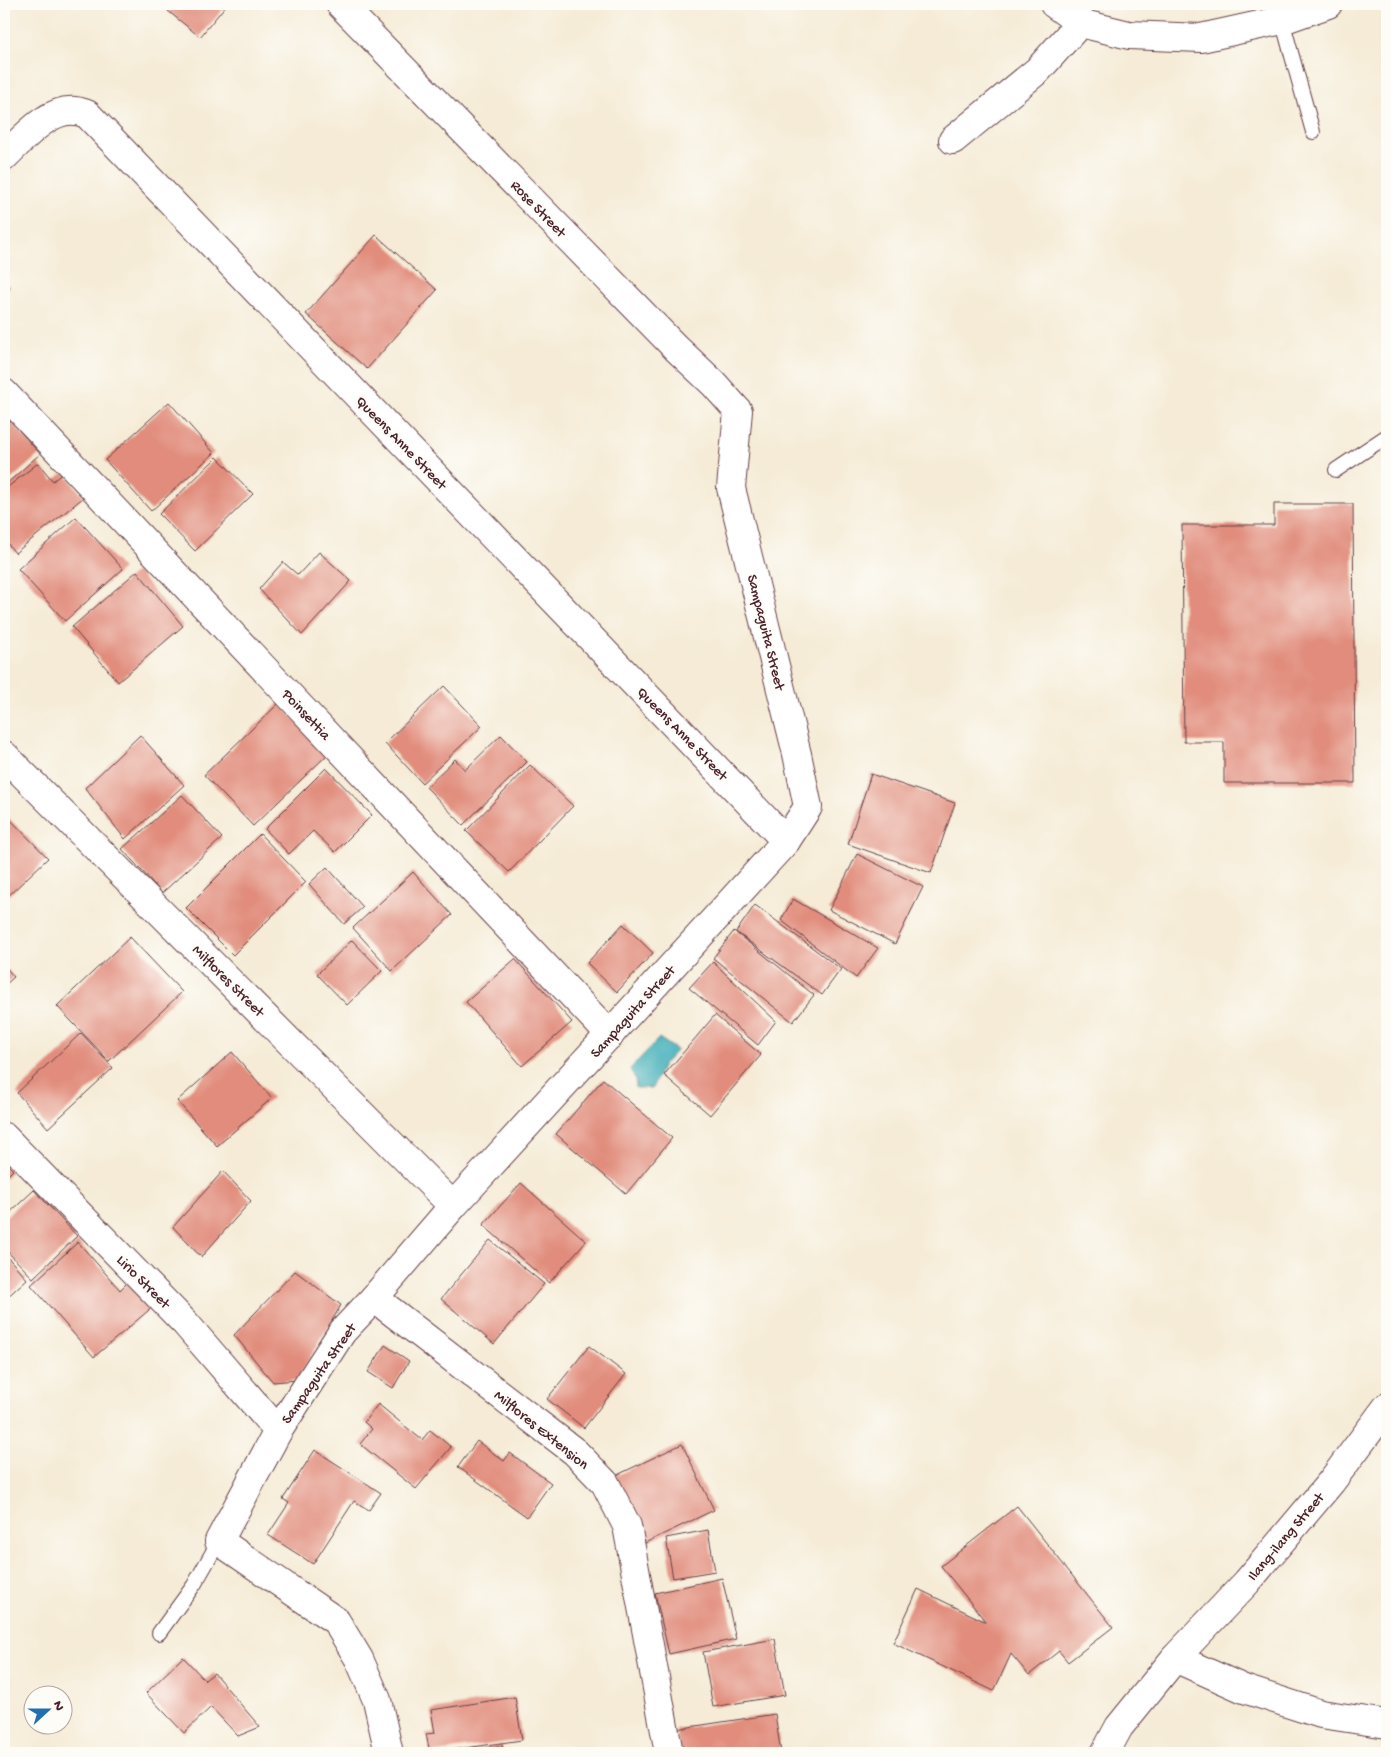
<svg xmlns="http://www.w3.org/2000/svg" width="1391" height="1757" font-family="'Gochi Hand',sans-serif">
  <rect width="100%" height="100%" fill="#fdfcf7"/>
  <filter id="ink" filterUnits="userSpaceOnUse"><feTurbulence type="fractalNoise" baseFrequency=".02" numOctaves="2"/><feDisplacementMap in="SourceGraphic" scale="10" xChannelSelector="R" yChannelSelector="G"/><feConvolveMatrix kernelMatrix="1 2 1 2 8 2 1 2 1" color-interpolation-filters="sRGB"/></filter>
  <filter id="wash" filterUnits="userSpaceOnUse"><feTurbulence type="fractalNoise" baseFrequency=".0096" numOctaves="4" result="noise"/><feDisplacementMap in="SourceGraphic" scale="20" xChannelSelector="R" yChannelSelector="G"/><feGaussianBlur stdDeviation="1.12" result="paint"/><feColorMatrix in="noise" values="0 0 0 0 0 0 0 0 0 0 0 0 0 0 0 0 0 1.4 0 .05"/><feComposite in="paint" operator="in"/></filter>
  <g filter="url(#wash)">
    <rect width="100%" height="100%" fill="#f5ebd6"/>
    <polygon fill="#3cadb7" stroke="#436671" points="659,1038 677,1050 663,1065 652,1088 636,1088 635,1079 630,1069"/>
    <g id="blocks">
      <g fill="#e18c7c">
        <polygon points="174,4 227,4 200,37 168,11"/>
        <polygon points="376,235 437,290 367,369 306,314"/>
        <polygon points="4,281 10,287 4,292"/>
        <polygon points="169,402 214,453 151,511 105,460"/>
        <polygon points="4,413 40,454 4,486"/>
        <polygon points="217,457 253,494 195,551 159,514"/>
        <polygon points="38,463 53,481 64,472 84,497 15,553 4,539 4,490"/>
        <polygon points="1274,504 1353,504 1355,783 1224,783 1224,742 1184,742 1182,525 1274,525"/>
        <polygon points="76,517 123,569 65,621 18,569"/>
        <polygon points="319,552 351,581 302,635 259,589 283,562 298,575"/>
        <polygon points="137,571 183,626 118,682 72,627"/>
        <polygon points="444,686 482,726 422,783 385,743"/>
        <polygon points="279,703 328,754 253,826 204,775"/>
        <polygon points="140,735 184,785 125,839 85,788"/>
        <polygon points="501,735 527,762 463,825 426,787 455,759 465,770"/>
        <polygon points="530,765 573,806 509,872 466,831"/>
        <polygon points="326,768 372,815 335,852 313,831 289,854 265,829"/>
        <polygon points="871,774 955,803 931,873 848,844"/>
        <polygon points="182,795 222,838 162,893 122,849"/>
        <polygon points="5,814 48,858 4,900 4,815"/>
        <polygon points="260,834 306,882 233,955 186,908"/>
        <polygon points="857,854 923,887 895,944 829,910"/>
        <polygon points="327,867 363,907 344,924 309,884"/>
        <polygon points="413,872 452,915 392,971 353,928"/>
        <polygon points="793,899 878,948 856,978 781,920"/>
        <polygon points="755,905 841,969 822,995 736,932"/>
        <polygon points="623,924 653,953 617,992 587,963"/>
        <polygon points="734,931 814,995 793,1022 713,958"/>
        <polygon points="130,937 182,992 109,1061 57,1006"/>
        <polygon points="352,940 382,971 347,1005 317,974"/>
        <polygon points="515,959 572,1022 522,1066 466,1002"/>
        <polygon points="713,962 776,1021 758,1045 689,988"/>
        <polygon points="4,965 14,977 4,986"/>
        <polygon points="715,1015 761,1055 710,1115 664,1075"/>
        <polygon points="81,1033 113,1068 48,1128 17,1093"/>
        <polygon points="232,1052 272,1098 217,1146 177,1101"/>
        <polygon points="603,1079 672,1138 626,1194 556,1134"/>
        <polygon points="4,1161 13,1170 4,1179"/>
        <polygon points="223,1171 251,1201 201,1257 173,1227"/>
        <polygon points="521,1183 586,1241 549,1283 483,1225"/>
        <polygon points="34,1190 77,1236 33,1278 4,1248 4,1218"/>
        <polygon points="490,1240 544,1284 494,1344 441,1299"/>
        <polygon points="78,1242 120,1290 133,1277 156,1304 94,1357 31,1285"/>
        <polygon points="4,1253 27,1279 4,1300"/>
        <polygon points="295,1271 341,1305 297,1380 273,1382 234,1335"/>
        <polygon points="385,1345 409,1361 393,1388 368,1372"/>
        <polygon points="589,1346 626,1374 584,1428 547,1399"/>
        <polygon points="378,1404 422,1440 430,1430 451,1447 416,1489 360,1444 372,1429 364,1422"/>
        <polygon points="477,1441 504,1461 510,1453 551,1483 527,1517 458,1467"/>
        <polygon points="682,1444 714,1510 645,1543 613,1477"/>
        <polygon points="315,1450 381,1493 369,1510 354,1501 313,1564 268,1535 289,1503 283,1499"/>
        <polygon points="1017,1506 1113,1627 1068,1662 1059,1651 1029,1675 1011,1654 994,1691 893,1643 918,1589 986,1622 941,1566"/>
        <polygon points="708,1530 715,1571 673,1578 666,1538"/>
        <polygon points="722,1578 736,1639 669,1654 655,1593"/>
        <polygon points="775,1639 785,1695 713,1707 703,1652"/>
        <polygon points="183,1657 205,1680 214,1673 260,1727 238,1736 211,1707 184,1733 146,1693"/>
        <polygon points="515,1697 522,1740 430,1753 426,1734 435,1733 431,1710"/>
        <polygon points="775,1714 781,1753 680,1753 676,1729"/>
        <polygon points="502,1745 503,1753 468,1753 468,1752"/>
      </g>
    </g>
  </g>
  <g filter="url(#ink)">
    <use href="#blocks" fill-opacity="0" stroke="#643e45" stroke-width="1"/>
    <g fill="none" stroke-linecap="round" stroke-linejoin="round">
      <defs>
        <g id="service">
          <polyline points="1282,20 1313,132"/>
          <polyline points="1336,470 1387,436"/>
          <polyline points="159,1633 194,1585 219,1541"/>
        </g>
        <g id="minor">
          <polyline points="340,4 676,348 714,384 738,411 731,488 797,754 808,807 786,841 453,1206 374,1298 342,1332 278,1431 219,1541 336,1621 359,1659 377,1700 389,1753"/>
          <polyline points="1054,4 1080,23 1129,35 1201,38 1282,20 1328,4"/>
          <polyline points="953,140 1038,70 1080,23"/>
          <path d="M4,157C22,140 48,108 75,111C79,111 83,113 87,114L786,841"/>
          <polyline points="4,393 610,1035"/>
          <polyline points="4,755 453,1206"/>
          <polyline points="4,1137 186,1324 278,1431"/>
          <polyline points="374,1298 575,1452 605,1483 627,1526 669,1753"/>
          <polyline points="1175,1658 1247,1582 1331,1482 1387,1407"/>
        </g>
        <polyline id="tertiary" points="1105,1753 1119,1727 1175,1658 1244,1689 1321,1714 1387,1724"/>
      </defs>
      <use href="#service" stroke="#643e45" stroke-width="16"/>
      <use href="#minor" stroke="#643e45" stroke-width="30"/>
      <use href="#tertiary" stroke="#643e45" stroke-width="30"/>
      <use href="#service" stroke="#fff" stroke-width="14"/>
      <use href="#minor" stroke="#fff" stroke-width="28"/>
      <use href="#tertiary" stroke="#fff" stroke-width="28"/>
    </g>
  </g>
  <g text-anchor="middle" stroke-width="4.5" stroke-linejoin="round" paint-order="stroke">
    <g font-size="15" fill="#4a1f2b" stroke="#fdfcf7">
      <text transform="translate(539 208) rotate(46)" y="5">Rose Street</text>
      <text transform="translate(402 442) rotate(46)" y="5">Queens Anne Street</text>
      <text transform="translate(767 632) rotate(76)" y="5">Sampaguita Street</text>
      <text transform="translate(307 714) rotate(47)" y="5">Poinsettia</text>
      <text transform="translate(683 733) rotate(46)" y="5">Queens Anne Street</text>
      <text transform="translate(229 980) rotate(45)" y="5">Milflores Street</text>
      <text transform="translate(632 1011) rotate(-48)" y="5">Sampaguita Street</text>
      <text transform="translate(144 1281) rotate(45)" y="5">Lirio Street</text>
      <text transform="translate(318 1373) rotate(-55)" y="5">Sampaguita Street</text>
      <text transform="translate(542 1429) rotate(39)" y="5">Milflores Extension</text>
      <text transform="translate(1285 1536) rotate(-50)" y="5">Ilang-ilang Street</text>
    </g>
  </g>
  <rect width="1391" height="1757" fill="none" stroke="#fdfcf7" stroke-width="20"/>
  <g transform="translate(48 1710) rotate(69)"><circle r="24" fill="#fdfcf7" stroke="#b5a4a5"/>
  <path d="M0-4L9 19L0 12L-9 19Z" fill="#1f6fb2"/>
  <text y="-8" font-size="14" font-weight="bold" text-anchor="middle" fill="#4a1f2b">N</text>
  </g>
</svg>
